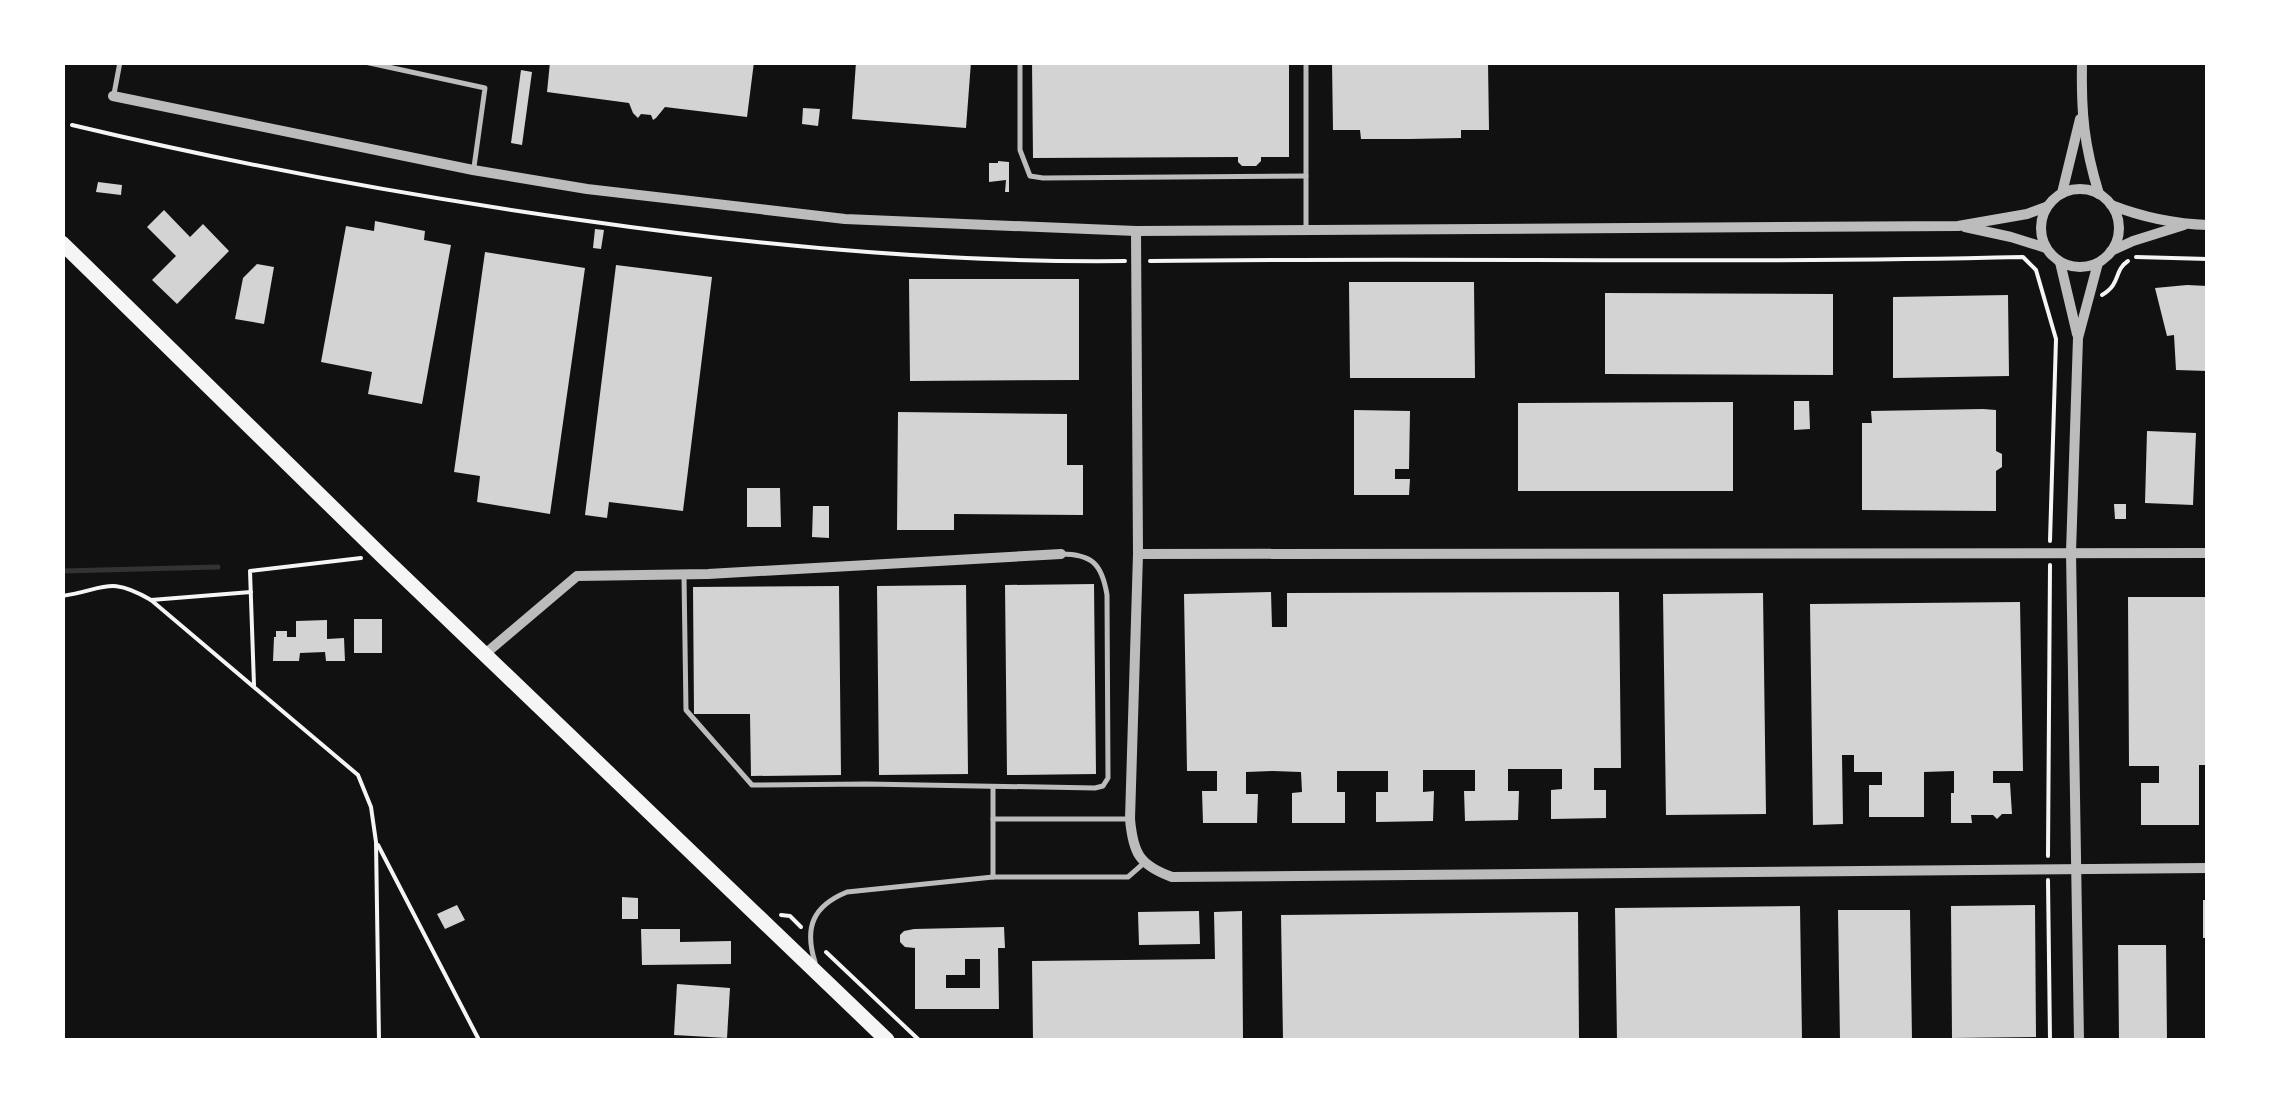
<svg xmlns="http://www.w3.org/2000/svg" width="2270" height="1103" font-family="'Titillium Web',sans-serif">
  <rect width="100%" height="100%" fill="#111"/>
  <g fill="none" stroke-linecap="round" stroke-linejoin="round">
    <polyline stroke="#333" stroke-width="5" points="62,571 218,567"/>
  </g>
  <g fill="#d3d3d3" fill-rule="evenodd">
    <polygon points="550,62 754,62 747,117 665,107 656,118 653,120 651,115 641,114 638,118 633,113 629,103 547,92"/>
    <polygon points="856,62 971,62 966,128 852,119"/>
    <polygon points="1032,62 1289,62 1289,157 1261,157 1261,161 1256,166 1242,166 1238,162 1238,157 1033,158"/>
    <polygon points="1332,62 1488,62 1489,130 1461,130 1461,138 1409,139 1361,139 1360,130 1333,130"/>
    <polygon points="521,70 532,72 522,145 511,143"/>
    <polygon points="803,108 820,109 818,126 802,124"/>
    <polygon points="998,161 1009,162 1009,192 1005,192 1006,180 989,182 989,163 998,163"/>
    <polygon points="98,182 122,185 121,195 96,192"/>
    <polygon points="164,210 190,237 203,224 229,251 177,304 152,280 176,256 147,227"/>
    <polygon points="375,221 425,231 424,240 451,245 422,404 368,394 372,372 321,362 346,226 374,231"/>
    <polygon points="595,229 604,230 601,249 593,248"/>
    <polygon points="485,252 585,268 550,514 477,502 480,476 454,472"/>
    <polygon points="257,264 274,267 264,324 235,319 243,278"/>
    <polygon points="616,265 712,277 683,511 609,502 607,518 585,515"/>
    <polygon points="909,279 1079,279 1079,380 910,381"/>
    <polygon points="1349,282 1474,282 1475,378 1350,378"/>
    <polygon points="2187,285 2208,286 2208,371 2176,370 2174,335 2167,336 2155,288"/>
    <polygon points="1605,293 1833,294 1833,375 1605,374"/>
    <polygon points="2008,295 2009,376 1893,378 1893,297"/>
    <polygon points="1794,401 1809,401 1810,429 1794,430"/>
    <polygon points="1733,402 1733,491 1518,491 1518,403"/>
    <polygon points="1983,409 1996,410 1996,451 2002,454 2002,467 1996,471 1996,511 1862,510 1862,423 1872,423 1871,411"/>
    <polygon points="1354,410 1410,411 1409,469 1395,469 1395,479 1410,479 1409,495 1354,495"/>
    <polygon points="898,412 1067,414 1067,465 1083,465 1083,515 954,514 954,530 897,530"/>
    <polygon points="2147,431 2196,433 2193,505 2145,503"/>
    <polygon points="747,488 780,488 781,527 747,527"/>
    <polygon points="2114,504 2126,504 2126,519 2115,519"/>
    <polygon points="813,506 829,506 829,538 812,537"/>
    <polygon points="1094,584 1096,774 1007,775 1005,585"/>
    <polygon points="966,585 968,774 879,775 877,586"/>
    <polygon points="839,586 841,775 751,776 750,714 694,714 693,587"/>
    <polygon points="1271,592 1272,627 1287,627 1287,593 1619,592 1621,768 1594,768 1594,790 1606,790 1606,818 1551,819 1551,790 1562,789 1562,769 1508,769 1508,791 1519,791 1518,820 1465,821 1464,791 1475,791 1475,770 1423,770 1423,792 1434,791 1433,821 1376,822 1376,792 1388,792 1388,771 1337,771 1337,792 1345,792 1345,823 1292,823 1292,793 1302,792 1301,772 1273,771 1246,772 1246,794 1258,794 1257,823 1203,823 1202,791 1217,791 1217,771 1187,771 1184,594"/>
    <polygon points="1763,593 1766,814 1666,815 1663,594"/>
    <polygon points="2128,597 2208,597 2208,765 2199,765 2199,825 2141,825 2141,783 2159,783 2159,766 2129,766"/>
    <polygon points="2020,602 2023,771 1993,771 1993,783 2010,783 2012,814 2002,814 1997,819 1993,815 1971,815 1972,823 1951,823 1951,793 1954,793 1954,771 1924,772 1924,817 1869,817 1869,785 1882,785 1882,772 1854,772 1854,755 1842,755 1843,824 1813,825 1810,604"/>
    <rect x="354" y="619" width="28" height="34"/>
    <polygon points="327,620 327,639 344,638 345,661 326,661 325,652 300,653 299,661 273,661 274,637 276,637 276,631 287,631 287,637 296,637 296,621"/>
    <polygon points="622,897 638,898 638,919 622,919"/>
    <rect x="2203" y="900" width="5" height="38"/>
    <polygon points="457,905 465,920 445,929 437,914"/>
    <polygon points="2035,905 2036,1037 1952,1038 1951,906"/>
    <polygon points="1800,906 1802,1040 1617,1040 1615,908"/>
    <polygon points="1838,910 1910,910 1912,1040 1840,1040"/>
    <polygon points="1199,911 1200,944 1139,945 1138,912"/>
    <polygon points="1242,911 1243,1040 1033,1040 1032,961 1215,959 1214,912"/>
    <polygon points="1578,912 1579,1040 1283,1040 1281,915"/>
    <path d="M1004,927L1005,948H998L999,1009H915V948L905,947L900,942V935L904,931L914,929ZM965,959H980V988H946V975H965Z"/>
    <polygon points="641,929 680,929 680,942 731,941 731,964 642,965"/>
    <polygon points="2118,945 2166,945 2167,1040 2119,1040"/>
    <polygon points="677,984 730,988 727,1038 674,1035"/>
  </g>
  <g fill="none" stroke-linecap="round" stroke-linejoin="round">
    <g stroke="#f5f5f5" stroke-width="4">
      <path d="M72,125C240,165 409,196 580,220C761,246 942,263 1125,261"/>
      <polyline points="2136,257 2208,259"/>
      <path d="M1150,261C1441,257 1732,264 2023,257L2036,270L2056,339L2050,541"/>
      <path d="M2102,295C2122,283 2113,271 2128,261"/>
      <path d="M62,596C105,590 108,575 151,600L358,775L371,807L376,842L379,1040"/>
      <polyline points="151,600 251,592"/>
      <polyline points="254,685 250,571 361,558"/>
      <polyline points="378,845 479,1040"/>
      <polyline points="2048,856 2050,565"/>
      <polyline points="2048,880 2050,1040"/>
      <polyline points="781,915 790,916 801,927"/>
      <polyline points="826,952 919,1040"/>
    </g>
    <g stroke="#bcbcbc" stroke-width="5">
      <polyline points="365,62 485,88 474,167"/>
      <polyline points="1020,62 1020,150 1030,176 1043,178 1306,176"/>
      <polyline points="114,94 120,62"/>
      <polyline points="1306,230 1306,62"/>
      <path d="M684,577L686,710L752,785L867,784L1095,788L1103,786L1108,778L1107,595C1102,564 1092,554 1061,554"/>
      <polyline points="993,787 993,877"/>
      <polyline points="993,819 1130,819"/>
      <path d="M815,962C804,927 813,906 847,892L993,877H1128L1144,863"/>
    </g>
    <g stroke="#bcbcbc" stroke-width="10">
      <path d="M2082,62C2081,114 2084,145 2099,194"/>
      <polyline points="113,96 473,170 587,189 845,219 1136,231 1958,226 2027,214 2046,207"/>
      <circle cx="2080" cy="228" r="39"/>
      <polyline points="2062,193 2080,119"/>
      <path d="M2111,205C2142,217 2174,224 2208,225"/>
      <polyline points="1965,227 2011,237 2046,248"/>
      <path d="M1136,231L1138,554L1130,819C1133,853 1139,865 1172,877L2208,868"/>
      <polyline points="2111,251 2133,241 2184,225"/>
      <polyline points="2060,262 2077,334"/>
      <polyline points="1138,554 2208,553"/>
      <polyline points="485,654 577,576 708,574 1061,554"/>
      <polyline points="2079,1040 2071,552 2078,338 2098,263"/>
    </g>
    <polyline stroke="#f5f5f5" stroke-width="15" points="62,243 381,555 887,1040"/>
  </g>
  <rect width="2270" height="1103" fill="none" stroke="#ffffff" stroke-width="130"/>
</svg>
